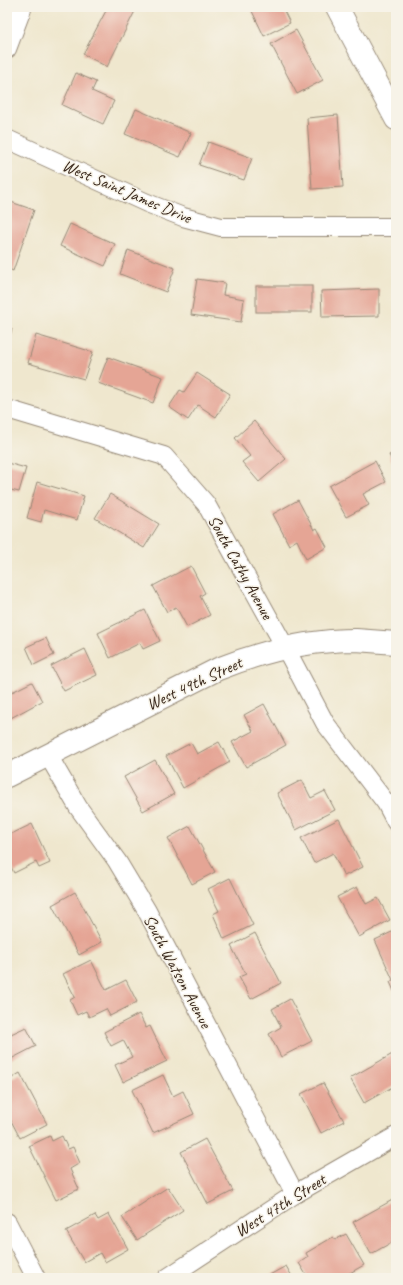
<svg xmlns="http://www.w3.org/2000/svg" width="403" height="1285" font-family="Caveat,sans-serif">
  <rect width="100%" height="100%" fill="#f7f3e8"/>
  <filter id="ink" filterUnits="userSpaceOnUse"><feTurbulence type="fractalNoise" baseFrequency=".025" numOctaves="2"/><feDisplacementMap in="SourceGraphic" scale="8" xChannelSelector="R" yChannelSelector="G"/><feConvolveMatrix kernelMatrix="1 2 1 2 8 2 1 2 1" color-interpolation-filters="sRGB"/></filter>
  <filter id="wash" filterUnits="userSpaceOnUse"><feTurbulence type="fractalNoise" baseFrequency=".012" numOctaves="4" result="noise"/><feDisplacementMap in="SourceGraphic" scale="16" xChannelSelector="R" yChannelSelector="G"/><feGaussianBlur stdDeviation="0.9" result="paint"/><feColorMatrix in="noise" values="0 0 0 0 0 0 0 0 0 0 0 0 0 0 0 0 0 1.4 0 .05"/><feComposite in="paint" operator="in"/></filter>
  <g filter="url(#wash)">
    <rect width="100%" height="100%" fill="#efe7ce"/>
    <g id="blocks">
      <g fill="#e5a595">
        <polygon points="108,7 133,7 136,9 107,67 83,54"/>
        <polygon points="250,7 282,7 290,23 264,36"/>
        <polygon points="296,30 323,80 297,94 271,44"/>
        <polygon points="76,73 96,82 92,91 114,101 103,124 62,105"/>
        <polygon points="136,109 191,133 180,157 125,134"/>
        <polygon points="338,115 343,187 312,189 307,118"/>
        <polygon points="208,142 252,158 244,180 199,165"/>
        <polygon points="8,201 34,210 13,271 7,268 7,205"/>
        <polygon points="70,224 115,244 105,266 60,246"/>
        <polygon points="128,250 175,268 166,292 120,274"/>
        <polygon points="197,279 225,283 223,295 244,299 241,322 191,315"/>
        <rect x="256" y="286" width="56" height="26"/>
        <polygon points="379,289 379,316 322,317 321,291"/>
        <polygon points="7,327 12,329 7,346"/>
        <polygon points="36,335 93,352 84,379 28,363"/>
        <polygon points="108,357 163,377 153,403 98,383"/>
        <polygon points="197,373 230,394 216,417 198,405 188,420 169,407 180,390 184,392"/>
        <polygon points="254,421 286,459 259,482 242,462 250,456 235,438"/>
        <polygon points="396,452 396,468 389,455"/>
        <polygon points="375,461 386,482 363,494 369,505 346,517 329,486"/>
        <polygon points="7,463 26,468 19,492 7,489"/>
        <polygon points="37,482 84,496 77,520 44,510 41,522 27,518"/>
        <polygon points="110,494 159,524 144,548 95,518"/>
        <polygon points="298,500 314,530 317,528 327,547 306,559 297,540 289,545 273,514"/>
        <polygon points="191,566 205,593 200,596 210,615 187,627 176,607 167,612 153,586"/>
        <polygon points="145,610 160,641 143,649 140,643 110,658 98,633"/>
        <polygon points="46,638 54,655 34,665 26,647"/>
        <polygon points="85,649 97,675 64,691 51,666"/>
        <polygon points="32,682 42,701 7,720 7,683 12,692"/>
        <polygon points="264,704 286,745 246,767 232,742 253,731 244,715"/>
        <polygon points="219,742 230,762 183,788 166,756 191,743 197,754"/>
        <polygon points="155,760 174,794 143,811 124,777"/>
        <polygon points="302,780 311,798 325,791 335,810 296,830 277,793"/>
        <polygon points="339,819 363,867 344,876 333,853 314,863 301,838"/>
        <polygon points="32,824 50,863 39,868 36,862 14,873 7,859 7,836"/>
        <polygon points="190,826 215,872 192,884 168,838"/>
        <polygon points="230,878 253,925 224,939 213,914 219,911 208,889"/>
        <polygon points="357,887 366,904 378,898 390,920 359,937 337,897"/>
        <polygon points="75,892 102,942 79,955 52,905"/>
        <polygon points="396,930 396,990 394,991 390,982 393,980 375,940"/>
        <polygon points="255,933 281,983 251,999 239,977 246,974 231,946"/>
        <polygon points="91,960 106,990 126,980 137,1002 110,1016 106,1009 89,1017 86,1011 77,1015 70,1000 75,997 63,974"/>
        <polygon points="290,999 312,1041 281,1057 269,1034 281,1027 272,1009"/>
        <polygon points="139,1014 146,1028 150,1026 167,1061 123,1082 115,1065 132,1057 123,1040 111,1046 104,1032"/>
        <polygon points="7,1026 11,1034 26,1027 36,1046 7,1061"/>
        <polygon points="396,1052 396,1085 364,1103 350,1078"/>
        <polygon points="20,1073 47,1124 20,1138 7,1113 7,1081"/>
        <polygon points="163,1075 173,1096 183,1091 194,1114 153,1133 132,1090"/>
        <polygon points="323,1083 344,1121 321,1133 301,1094"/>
        <polygon points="50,1136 52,1141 62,1136 68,1149 73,1147 80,1163 70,1169 79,1189 56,1200 29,1146"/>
        <polygon points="205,1139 233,1191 208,1204 181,1152"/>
        <polygon points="168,1187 183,1210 137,1240 122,1217"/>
        <polygon points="396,1198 396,1240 371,1254 353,1222"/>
        <polygon points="109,1214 128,1249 105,1262 100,1253 84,1262 66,1231 95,1215 98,1220"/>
        <polygon points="346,1234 364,1265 341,1278 308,1278 299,1263 308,1257 306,1253 333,1237 335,1240"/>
        <polygon points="286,1266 293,1278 264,1278"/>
      </g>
    </g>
  </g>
  <g filter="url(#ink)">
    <use href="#blocks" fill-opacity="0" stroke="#958876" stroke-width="1"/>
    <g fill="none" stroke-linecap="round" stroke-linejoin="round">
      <defs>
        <g id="street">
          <polyline points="7,49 22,9"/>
          <polyline points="7,139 147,203 183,217 221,227 396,227"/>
          <polyline points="7,409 164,456 206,504 285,647 325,723 386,803 396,822"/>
          <polyline points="48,755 78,807 117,861 147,911 295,1194"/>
          <polyline points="7,1222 36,1278"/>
          <polyline points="167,1278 295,1194 396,1136"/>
        </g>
        <g id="secondary">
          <polyline points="337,7 396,119"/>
          <path d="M7,776L218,669C263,651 307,640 356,640C369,641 383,642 396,643"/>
        </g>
      </defs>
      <use href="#street" stroke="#958876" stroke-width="20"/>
      <use href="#secondary" stroke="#958876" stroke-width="24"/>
      <use href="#street" stroke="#fff" stroke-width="18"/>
      <use href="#secondary" stroke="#fff" stroke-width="22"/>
    </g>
  </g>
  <g text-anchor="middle" stroke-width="3" stroke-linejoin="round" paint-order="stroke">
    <g font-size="17" fill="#3b2a1e" stroke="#f7f3e8">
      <text transform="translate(127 191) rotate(23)" y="6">West Saint James Drive</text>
      <text transform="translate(241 567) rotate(61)" y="6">South Cathy Avenue</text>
      <text transform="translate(194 683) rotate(-25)" y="6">West 49th Street</text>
      <text transform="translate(178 971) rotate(62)" y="6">South Watson Avenue</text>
      <text transform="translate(280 1205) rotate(-32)" y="6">West 47th Street</text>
    </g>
  </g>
  <rect width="403" height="1285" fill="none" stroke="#f7f3e8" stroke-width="24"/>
</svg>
